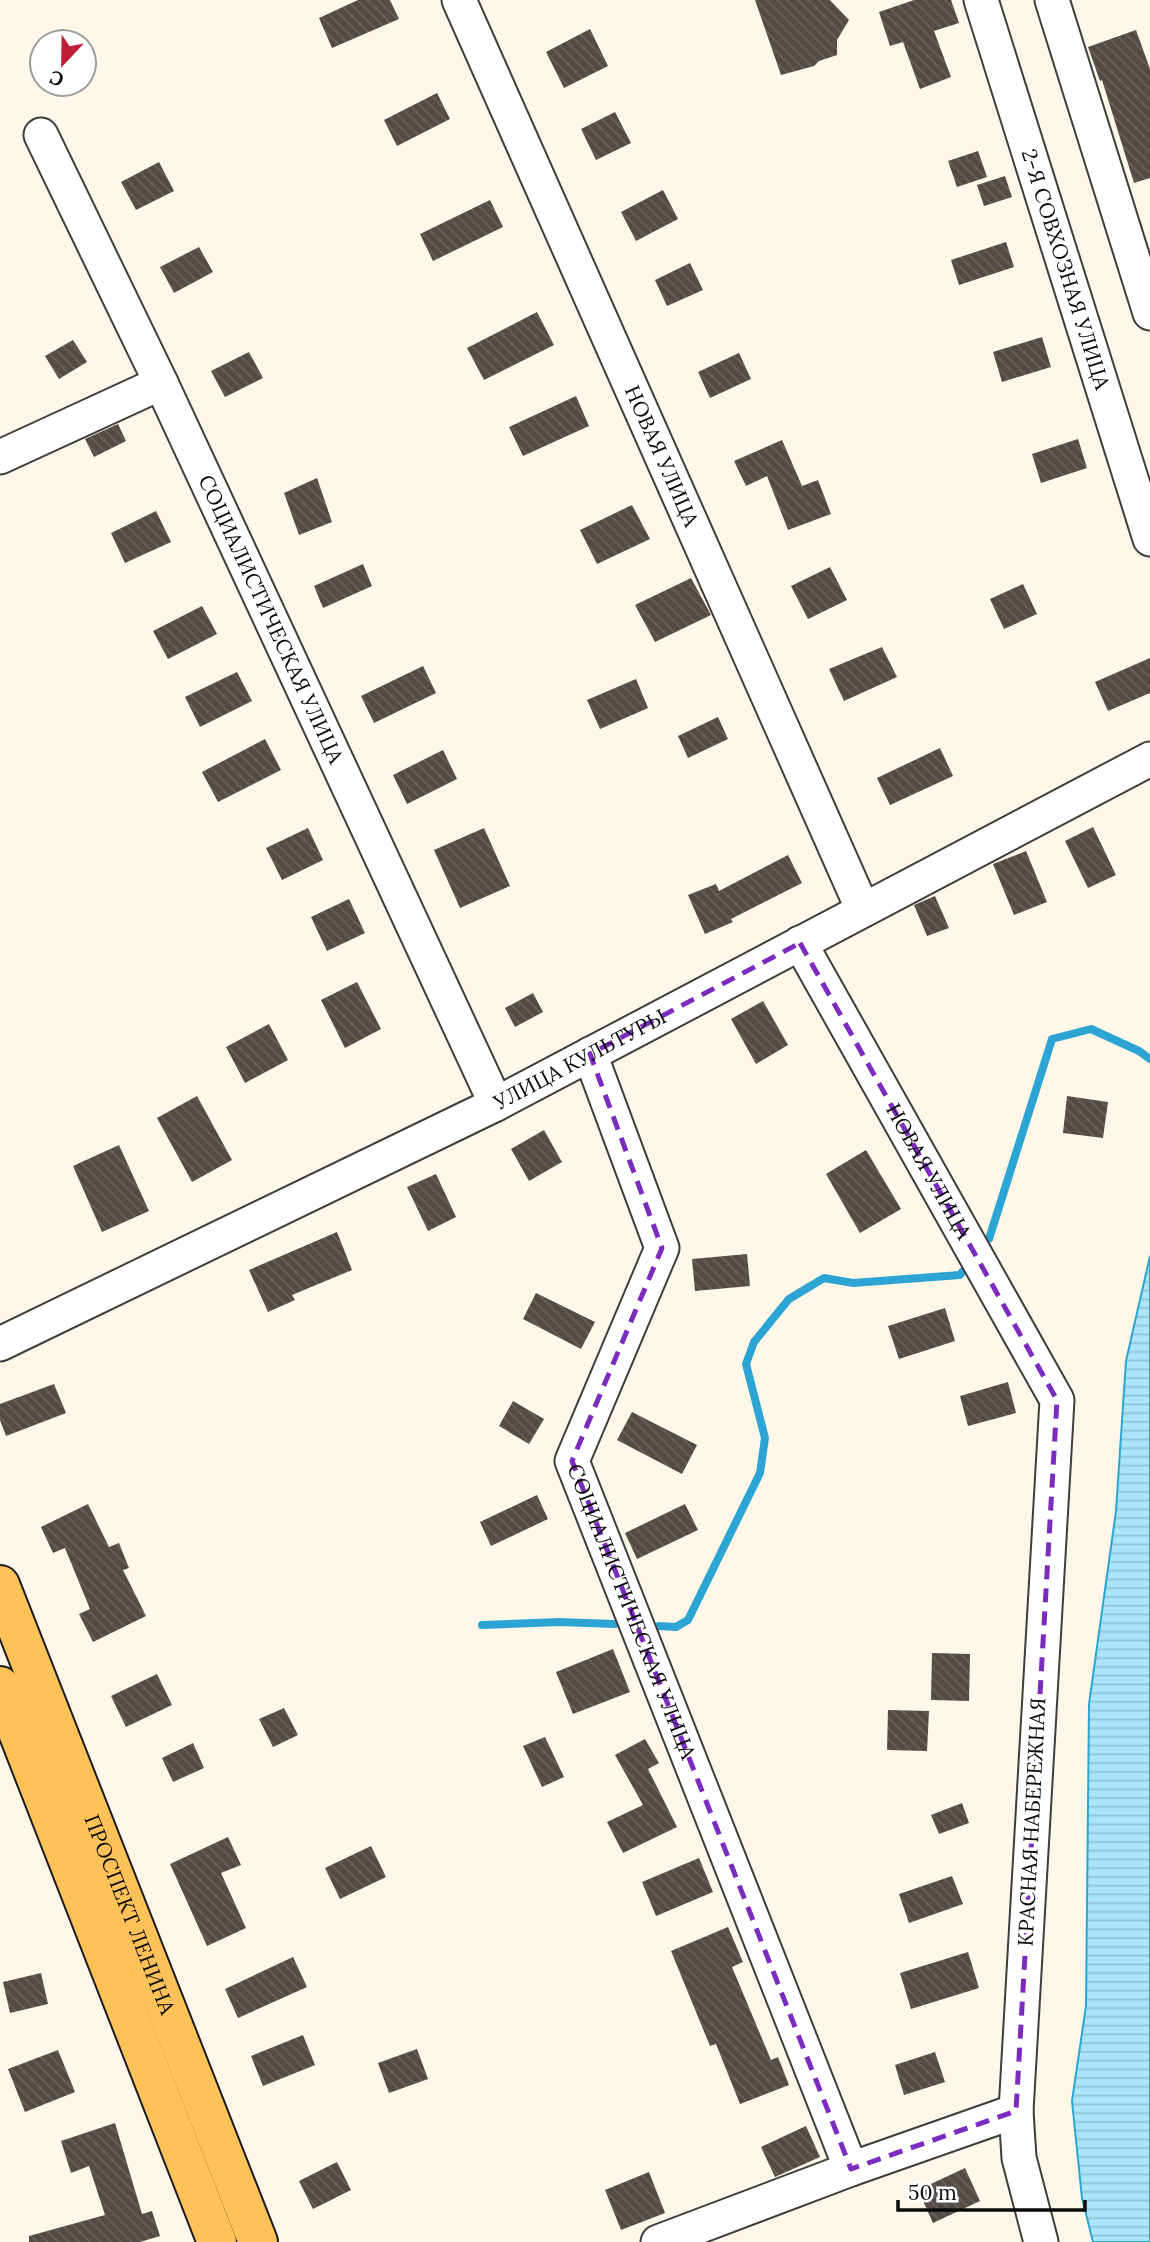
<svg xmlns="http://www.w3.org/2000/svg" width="1150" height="2242" font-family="Lora,serif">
  <defs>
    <pattern id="water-rules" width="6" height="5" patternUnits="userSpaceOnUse" patternTransform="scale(1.75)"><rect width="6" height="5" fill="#aae5f9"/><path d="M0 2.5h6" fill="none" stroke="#91c3d4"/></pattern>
    <pattern id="building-back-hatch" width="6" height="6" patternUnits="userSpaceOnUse" patternTransform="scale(1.75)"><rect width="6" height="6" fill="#544a46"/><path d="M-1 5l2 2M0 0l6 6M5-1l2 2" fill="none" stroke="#68605c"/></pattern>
  </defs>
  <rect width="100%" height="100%" fill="#fff8e8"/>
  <polygon fill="url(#water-rules)" stroke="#2da5d4" stroke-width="2" points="1150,1256 1150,2242 1093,2242 1082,2198 1072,2101 1086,2006 1089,1704 1116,1511 1126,1361"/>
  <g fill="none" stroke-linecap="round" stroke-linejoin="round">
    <g stroke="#2da5d4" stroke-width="8">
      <polyline points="989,1239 1052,1039 1091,1029 1139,1051 1150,1059"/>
      <polyline points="482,1625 559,1622 615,1624"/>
      <polyline points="659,1626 676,1627 688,1620 760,1473 765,1438 746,1364 754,1342 789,1299 824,1278 853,1283 960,1275 962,1272"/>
    </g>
  </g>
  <g fill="url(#building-back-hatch)">
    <polygon points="358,0 390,0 399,19 332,48 319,18"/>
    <polygon points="755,0 830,0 849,20 837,40 837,55 819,61 814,66 781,75"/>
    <polygon points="914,0 951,0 959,23 934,31 951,77 920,89 903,42 890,46 879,12"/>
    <polygon points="590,29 608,66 564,88 546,52"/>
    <polygon points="1136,30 1150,69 1150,178 1134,183 1102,80 1100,81 1088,47"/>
    <polygon points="437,93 450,119 397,146 384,120"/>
    <polygon points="615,112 631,143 596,160 581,129"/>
    <polygon points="978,151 987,177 957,187 948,161"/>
    <polygon points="159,162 174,191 136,210 121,182"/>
    <polygon points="1005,176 1012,197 984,206 977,185"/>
    <polygon points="663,190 678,219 636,241 621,212"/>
    <polygon points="490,200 503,227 433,261 420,234"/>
    <polygon points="1006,242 1014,267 959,285 951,260"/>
    <polygon points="199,247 213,272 174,293 160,267"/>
    <polygon points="690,263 703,290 667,306 655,280"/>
    <polygon points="537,312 554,345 484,380 467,348"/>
    <polygon points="1042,337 1051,367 1002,382 993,352"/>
    <polygon points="73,340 87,362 59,379 45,356"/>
    <polygon points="249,352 263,378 225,397 211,371"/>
    <polygon points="739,353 751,379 710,398 698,372"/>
    <polygon points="576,396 589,426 523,456 509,427"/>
    <polygon points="118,424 126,441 94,457 85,439"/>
    <polygon points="1078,439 1087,468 1041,483 1032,454"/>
    <polygon points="782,440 802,486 818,480 831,514 788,530 767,476 746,486 734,461"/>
    <polygon points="317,478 332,522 299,535 284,493"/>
    <polygon points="632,505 650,539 597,564 580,530"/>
    <polygon points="156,511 171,542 125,563 111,533"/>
    <polygon points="363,564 372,586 323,608 314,586"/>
    <polygon points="830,567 847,600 808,619 791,586"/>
    <polygon points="691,578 711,615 655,642 635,605"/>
    <polygon points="1023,584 1037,614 1004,629 990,599"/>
    <polygon points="202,606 217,634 168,659 153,631"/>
    <polygon points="882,647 897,677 844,701 829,669"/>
    <polygon points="1150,658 1150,693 1108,711 1095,682"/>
    <polygon points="423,666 436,693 374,723 361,696"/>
    <polygon points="237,672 252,701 200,727 185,697"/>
    <polygon points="636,679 648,708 600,729 587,700"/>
    <polygon points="718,717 728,739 688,758 678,736"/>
    <polygon points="265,739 281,770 218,802 202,772"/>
    <polygon points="940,748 953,776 890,805 877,778"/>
    <polygon points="443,750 457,779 407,804 393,775"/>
    <polygon points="1093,827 1116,875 1088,888 1065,841"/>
    <polygon points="308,828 323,860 282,880 266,848"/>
    <polygon points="484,828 510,886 460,908 434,850"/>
    <polygon points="1026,851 1047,902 1014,915 993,864"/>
    <polygon points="788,855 802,883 731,919 733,922 705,934 688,895 716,884 719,891"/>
    <polygon points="935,896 949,928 927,936 914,905"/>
    <polygon points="349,899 365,933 327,951 311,917"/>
    <polygon points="357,982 381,1029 345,1048 321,1000"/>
    <polygon points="533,993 543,1012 515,1027 505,1008"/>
    <polygon points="763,1001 788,1045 756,1064 731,1019"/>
    <polygon points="269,1024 288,1060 245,1083 226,1047"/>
    <polygon points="197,1096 232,1160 192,1182 157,1118"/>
    <polygon points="1067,1096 1108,1102 1103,1138 1063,1133"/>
    <polygon points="544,1130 562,1162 529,1181 511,1149"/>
    <polygon points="119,1145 149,1211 102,1232 73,1166"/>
    <polygon points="866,1150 901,1209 860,1233 826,1174"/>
    <polygon points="436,1174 456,1217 428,1231 407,1187"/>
    <polygon points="337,1232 352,1270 292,1295 295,1300 268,1312 249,1270"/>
    <polygon points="747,1254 750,1286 695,1291 692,1259"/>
    <polygon points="536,1293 595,1322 581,1349 523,1319"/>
    <polygon points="945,1308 955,1341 899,1359 888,1326"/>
    <polygon points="1008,1382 1016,1413 968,1426 960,1396"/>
    <polygon points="54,1384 66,1413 6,1436 0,1420 0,1404"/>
    <polygon points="513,1401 544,1419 529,1444 499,1426"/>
    <polygon points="632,1412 697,1445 682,1474 617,1440"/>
    <polygon points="537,1495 548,1519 491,1546 480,1522"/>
    <polygon points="88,1504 109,1547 119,1543 129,1568 123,1570 146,1616 93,1642 79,1614 90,1609 65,1548 53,1553 41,1527"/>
    <polygon points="685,1504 698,1530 637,1559 625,1533"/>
    <polygon points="613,1649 630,1692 573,1714 556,1672"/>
    <polygon points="932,1653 970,1654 969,1701 931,1700"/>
    <polygon points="157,1674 172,1705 126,1727 111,1696"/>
    <polygon points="284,1708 298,1735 273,1747 259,1719"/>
    <polygon points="888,1710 929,1711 927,1751 887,1750"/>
    <polygon points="545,1737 564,1777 542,1787 523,1746"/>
    <polygon points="645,1739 659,1763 648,1769 677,1827 623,1853 607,1822 643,1805 615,1755"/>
    <polygon points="193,1743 204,1768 173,1782 162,1758"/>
    <polygon points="962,1803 969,1823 939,1834 931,1815"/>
    <polygon points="228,1837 241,1865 221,1873 246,1928 207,1946 170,1864"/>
    <polygon points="371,1846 386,1877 340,1899 325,1868"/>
    <polygon points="699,1858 713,1892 656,1916 642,1882"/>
    <polygon points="952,1876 963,1904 909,1923 899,1894"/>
    <polygon points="728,1927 743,1962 732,1967 771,2060 778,2057 789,2085 740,2104 716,2044 710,2046 671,1951"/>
    <polygon points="968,1952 979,1988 911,2009 900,1973"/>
    <polygon points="293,1957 307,1987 238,2018 225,1989"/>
    <polygon points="41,1973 48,2004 10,2013 3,1982"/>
    <polygon points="303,2035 315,2065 263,2086 251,2056"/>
    <polygon points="417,2049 428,2079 389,2093 378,2063"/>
    <polygon points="58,2050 75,2092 25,2112 8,2069"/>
    <polygon points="935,2052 945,2082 904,2095 895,2065"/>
    <polygon points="115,2123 142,2214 152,2211 160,2236 140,2242 29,2242 29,2236 105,2215 89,2166 71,2173 61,2141"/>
    <polygon points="806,2126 820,2157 775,2177 761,2147"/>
    <polygon points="337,2162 351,2190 313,2209 299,2181"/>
    <polygon points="965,2168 980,2201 933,2223 918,2190"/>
    <polygon points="649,2172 665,2213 621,2230 605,2190"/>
  </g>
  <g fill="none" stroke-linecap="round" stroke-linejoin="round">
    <defs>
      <g id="minor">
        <path id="s1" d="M459,0L863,910"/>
        <path id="s2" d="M981,0L1150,539"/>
        <polyline points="1052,0 1150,313"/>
        <path id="s3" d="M41,135L161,383L496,1104"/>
        <polyline points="0,457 161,383"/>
        <path id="s4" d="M800,943L1057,1400L1016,2111L1019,2158L1041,2242"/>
        <path id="s5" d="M590,1054L662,1248L572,1461L851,2169"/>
        <path id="s6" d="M0,1344L496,1104L1150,759"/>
        <polyline points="658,2242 851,2169 1016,2111"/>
      </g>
      <g id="major">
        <path id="s7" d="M0,1585L258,2242"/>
        <polyline points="0,1686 217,2242"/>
      </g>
    </defs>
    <use href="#minor" stroke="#3e3e3e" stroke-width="37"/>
    <use href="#major" stroke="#1c1c1c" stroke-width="42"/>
    <use href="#minor" stroke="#fff" stroke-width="33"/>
    <use href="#major" stroke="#ffc258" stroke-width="38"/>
  </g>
  <path fill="none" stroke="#7b2cbf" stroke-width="5" stroke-dasharray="14 9" stroke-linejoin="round" d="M800,943L1057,1400L1016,2111L851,2169L572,1461L662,1248L590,1054Z"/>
  <g text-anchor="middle" stroke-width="7" stroke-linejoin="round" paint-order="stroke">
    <g font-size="21" fill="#0b0b0b" stroke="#fff">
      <text dy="7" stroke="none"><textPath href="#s2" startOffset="282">2-Я СОВХОЗНАЯ УЛИЦА</textPath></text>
      <text dy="7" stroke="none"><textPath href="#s1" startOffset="499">НОВАЯ УЛИЦА</textPath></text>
      <text dy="7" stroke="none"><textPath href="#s3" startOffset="536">СОЦИАЛИСТИЧЕСКАЯ УЛИЦА</textPath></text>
      <text dy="7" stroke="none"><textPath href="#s6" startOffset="646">УЛИЦА КУЛЬТУРЫ</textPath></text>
      <text dy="7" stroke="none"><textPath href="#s4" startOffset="262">НОВАЯ УЛИЦА</textPath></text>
      <text dy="7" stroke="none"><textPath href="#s5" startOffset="600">СОЦИАЛИСТИЧЕСКАЯ УЛИЦА</textPath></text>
      <text transform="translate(1032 1822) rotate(-87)" y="7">КРАСНАЯ НАБЕРЕЖНАЯ</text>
      <text dy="7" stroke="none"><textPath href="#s7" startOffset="354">ПРОСПЕКТ ЛЕНИНА</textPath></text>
    </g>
  </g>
  <g transform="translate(63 63) rotate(202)"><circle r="33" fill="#ffffff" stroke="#9d9d9d" stroke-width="2"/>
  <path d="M0-5L12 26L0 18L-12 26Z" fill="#c01d38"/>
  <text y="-10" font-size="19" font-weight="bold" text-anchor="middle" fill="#0b0b0b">С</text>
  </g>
  <path d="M898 2200v10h187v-10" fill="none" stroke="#0b0b0b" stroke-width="3.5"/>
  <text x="908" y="2200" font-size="21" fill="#0b0b0b" stroke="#ffffff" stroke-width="5" paint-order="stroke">50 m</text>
</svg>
